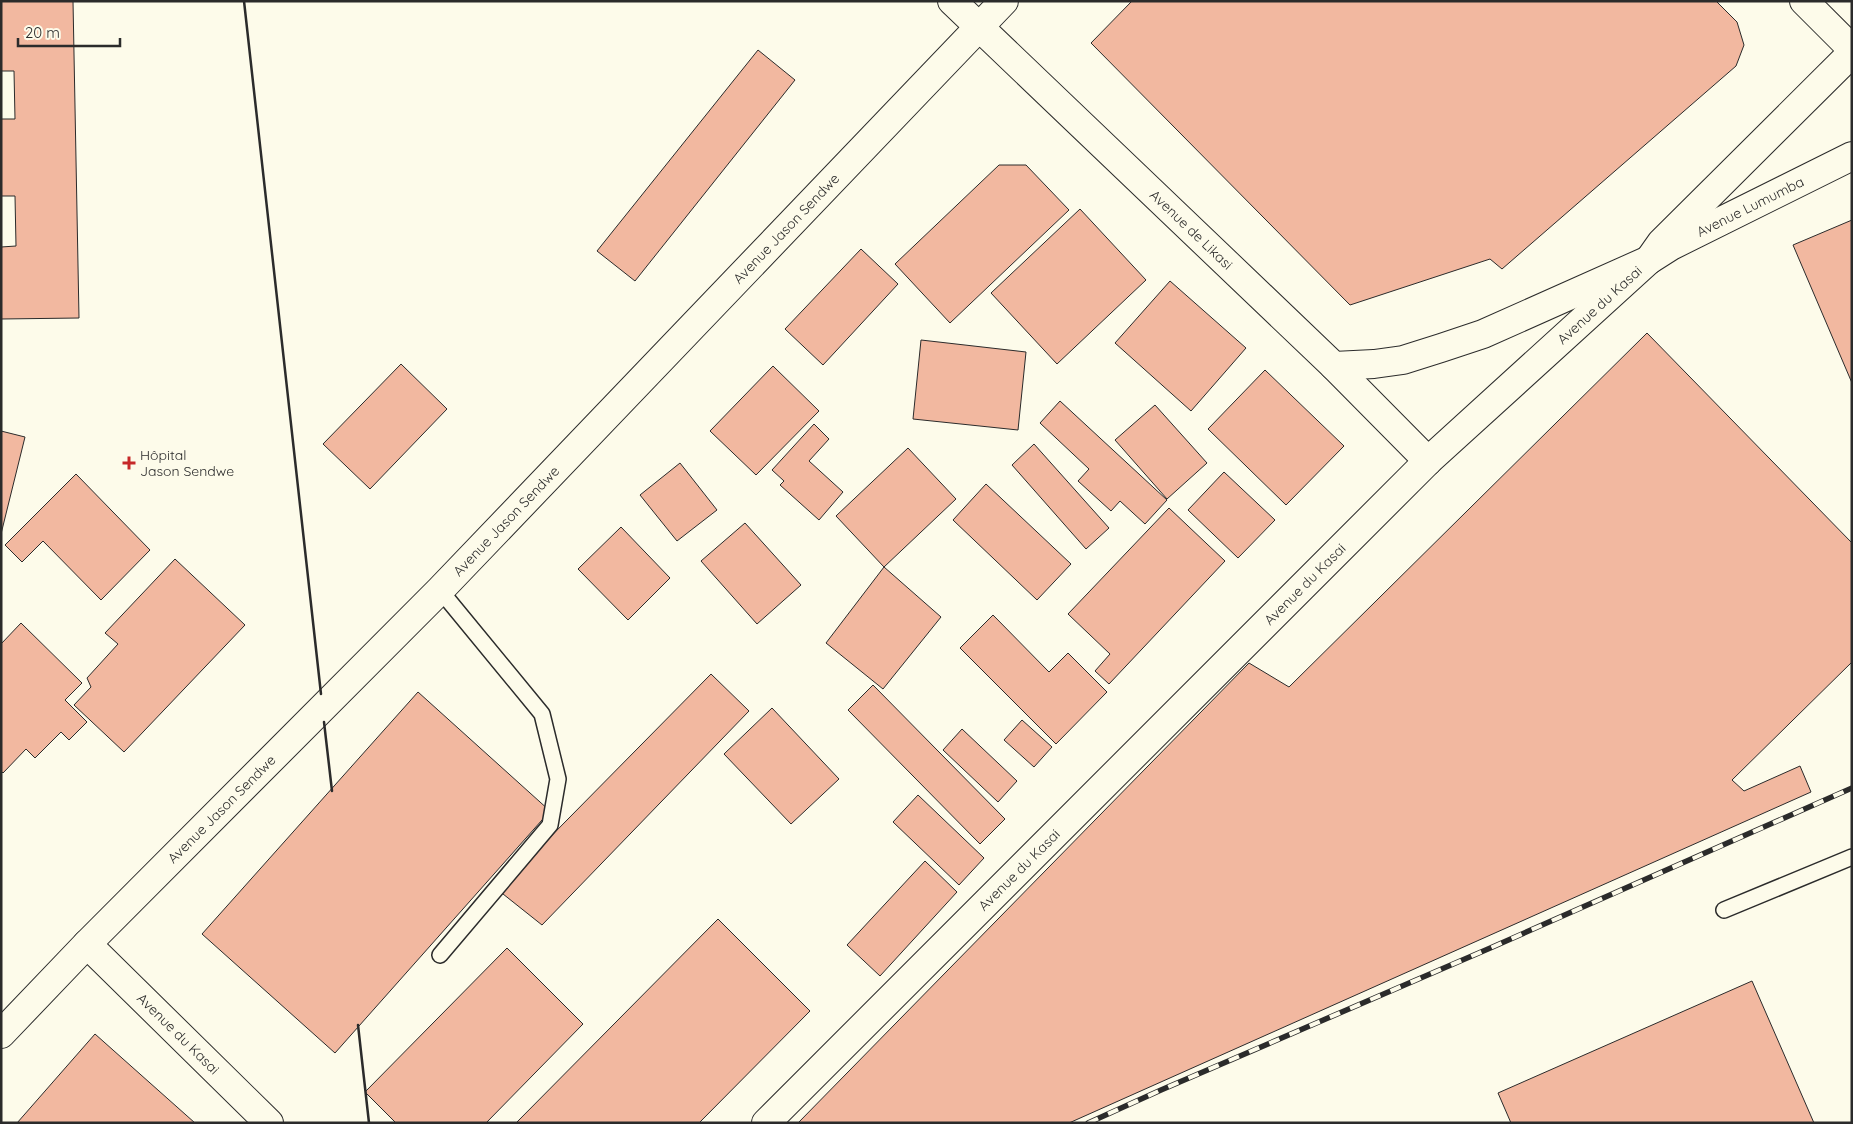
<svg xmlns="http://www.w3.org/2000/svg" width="1853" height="1124" font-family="Quicksand,sans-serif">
  <rect width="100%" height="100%" fill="#fdfbea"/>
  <g fill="#f2b8a0" stroke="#2b2b2b">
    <polygon points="1,1 73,1 79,318 1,319 1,247 16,246 15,196 1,196 1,119 15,119 14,71 1,71"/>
    <polygon points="1132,1 1716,1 1737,22 1744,45 1736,66 1502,269 1490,259 1350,305 1091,43"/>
    <polygon points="758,50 795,80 635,281 597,251"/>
    <polygon points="999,165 1026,165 1069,210 950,323 895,264"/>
    <polygon points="1080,209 1146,280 1057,364 991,293"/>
    <polygon points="1852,220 1852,383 1793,245"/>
    <polygon points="861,249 898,284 823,365 785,329"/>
    <polygon points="1170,281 1246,348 1191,411 1115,343"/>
    <polygon points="1647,333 1852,543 1852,662 1732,780 1744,791 1800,766 1811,792 1069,1123 798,1123 1249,663 1289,687"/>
    <polygon points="921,340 1026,352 1018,430 913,419"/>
    <polygon points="401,364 447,409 370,489 323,444"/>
    <polygon points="773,366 819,411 756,475 710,431"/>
    <polygon points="1265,370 1344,446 1286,505 1208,429"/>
    <polygon points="1060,401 1167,500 1145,524 1120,501 1111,511 1078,481 1089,469 1040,423"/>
    <polygon points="1155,405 1207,463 1167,499 1115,440"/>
    <polygon points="814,424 829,439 809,461 843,492 819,520 780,485 784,481 772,470"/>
    <polygon points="1,431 25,437 1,534"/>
    <polygon points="1034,444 1109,528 1086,549 1012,465"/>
    <polygon points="908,448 956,499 884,567 836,516"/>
    <polygon points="680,463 717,510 677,541 640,495"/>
    <polygon points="1224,472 1275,520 1238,558 1188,510"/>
    <polygon points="76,474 150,550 101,600 43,541 22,562 5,545"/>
    <polygon points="986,484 1071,564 1037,600 953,520"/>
    <polygon points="1169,508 1225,561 1109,684 1095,671 1110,654 1068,614"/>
    <polygon points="745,523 801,585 757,624 701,561"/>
    <polygon points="621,527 670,578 628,620 578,569"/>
    <polygon points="175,559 245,625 124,752 74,705 91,687 87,678 118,644 105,633"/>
    <polygon points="884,567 941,617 883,689 826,643"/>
    <polygon points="993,615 1049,672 1068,653 1107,692 1056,744 960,648"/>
    <polygon points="21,623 82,683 65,700 87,722 69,740 61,732 35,758 26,749 3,773 1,771 1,644"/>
    <polygon points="711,674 749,711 542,925 498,890"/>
    <polygon points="873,685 1005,819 980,844 848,710"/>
    <polygon points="418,692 550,811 335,1053 202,934"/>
    <polygon points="772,708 839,779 791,824 724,754"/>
    <polygon points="1022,720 1052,747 1034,767 1004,740"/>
    <polygon points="962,729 1017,781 998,802 943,750"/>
    <polygon points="918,795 984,858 959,885 893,822"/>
    <polygon points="925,861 957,892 880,976 847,945"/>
    <polygon points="718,919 810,1011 699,1123 516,1123"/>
    <polygon points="507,948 583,1024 486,1123 396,1123 365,1092"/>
    <polygon points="1752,981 1814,1123 1511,1123 1498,1093"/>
    <polygon points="95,1034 195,1123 17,1123"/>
  </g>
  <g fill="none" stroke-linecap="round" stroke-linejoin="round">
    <defs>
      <g id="service">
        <polyline points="1724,910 1852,857"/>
        <polyline points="440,955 550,825 558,779 542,714 440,590"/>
      </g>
      <g id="minor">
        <polyline points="1804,1 1852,49"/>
        <polyline points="1334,366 1428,461"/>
        <path id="s1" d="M87,944L269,1123"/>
        <path id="s2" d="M766,1123L1428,461L1649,260L1661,243L1852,53"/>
      </g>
      <g id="secondary">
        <path id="s3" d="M952,1L1334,366L1374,364L1403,360L1441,348L1483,334L1649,260L1671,246L1852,156"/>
        <path id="s4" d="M1,1034L87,944L440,590L1004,1"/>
      </g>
    </defs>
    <use href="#service" stroke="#2b2b2b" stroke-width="18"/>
    <use href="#minor" stroke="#2b2b2b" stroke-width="30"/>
    <use href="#secondary" stroke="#2b2b2b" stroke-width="30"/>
    <use href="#service" stroke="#fdfbea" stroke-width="15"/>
    <use href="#minor" stroke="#fdfbea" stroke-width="28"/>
    <use href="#secondary" stroke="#fdfbea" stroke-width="28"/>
    <defs>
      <polyline id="rail" points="1088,1123 1161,1090 1488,949 1852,788"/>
    </defs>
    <use href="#rail" stroke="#2b2b2b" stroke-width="5.5"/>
    <use href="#rail" stroke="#fdfbea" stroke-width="4" stroke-dasharray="11" stroke-linecap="butt"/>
    <g stroke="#2b2b2b" stroke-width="2.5">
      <polyline points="244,1 321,694"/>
      <polyline points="324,722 332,791"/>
      <polyline points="358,1025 369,1123"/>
    </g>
  </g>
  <path fill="#c62828" stroke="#fdfbea" stroke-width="2" d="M126.5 455.5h5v5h5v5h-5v5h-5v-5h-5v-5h5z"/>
  <g text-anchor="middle" stroke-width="4" stroke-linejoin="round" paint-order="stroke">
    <g font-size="14" fill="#2b2b2b" stroke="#fdfbea">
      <text dy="5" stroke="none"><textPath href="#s3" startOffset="978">Avenue Lumumba</textPath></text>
      <text dy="5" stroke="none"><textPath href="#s4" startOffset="1125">Avenue Jason Sendwe</textPath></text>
      <text dy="5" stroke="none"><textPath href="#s3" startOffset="331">Avenue de Likasi</textPath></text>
      <text dy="5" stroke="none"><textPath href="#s2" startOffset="1168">Avenue du Kasai</textPath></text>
      <text dy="5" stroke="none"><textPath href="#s4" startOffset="720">Avenue Jason Sendwe</textPath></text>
      <text dy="5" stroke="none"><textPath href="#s2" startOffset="762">Avenue du Kasai</textPath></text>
      <text dy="5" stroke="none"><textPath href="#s4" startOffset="315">Avenue Jason Sendwe</textPath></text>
      <text dy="5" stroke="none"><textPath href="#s2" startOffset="358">Avenue du Kasai</textPath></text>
      <text dy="5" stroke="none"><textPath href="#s1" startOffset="128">Avenue du Kasai</textPath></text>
    </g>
    <g font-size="14" fill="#2b2b2b" stroke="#fdfbea" text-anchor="start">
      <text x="140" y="460">Hôpital<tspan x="140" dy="16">Jason Sendwe</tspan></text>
    </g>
  </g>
  <rect width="1853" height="1124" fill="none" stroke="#2b2b2b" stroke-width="5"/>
  <path d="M18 38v8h102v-8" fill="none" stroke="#2b2b2b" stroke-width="2.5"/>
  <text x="25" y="38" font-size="15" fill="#2b2b2b" stroke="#fdfbea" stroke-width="4" paint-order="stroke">20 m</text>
</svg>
